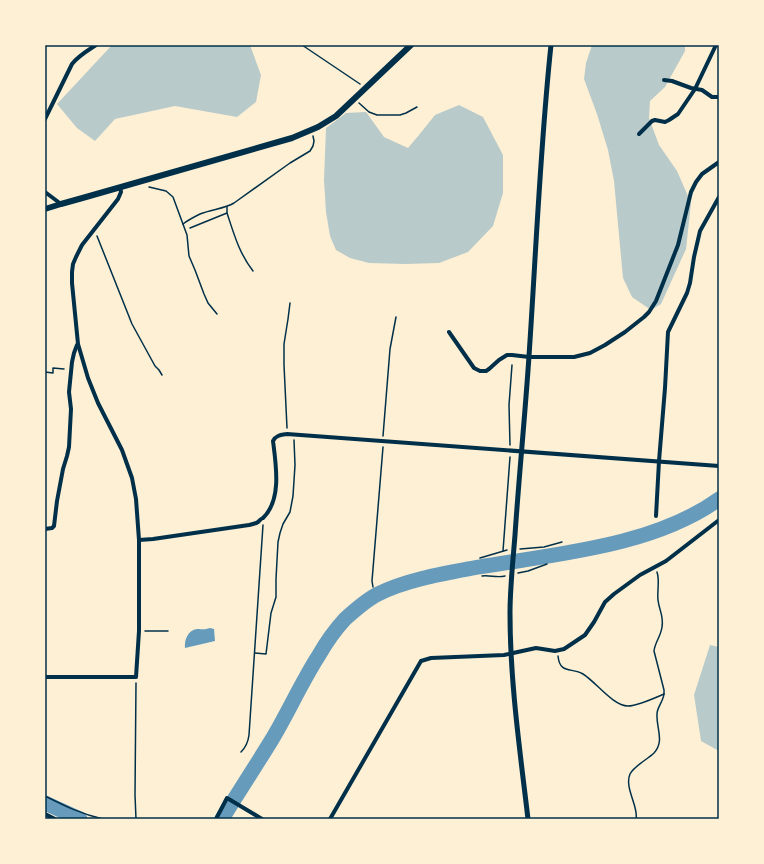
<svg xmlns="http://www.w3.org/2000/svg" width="764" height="864" font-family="'Sofia Sans Condensed',sans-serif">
  <rect width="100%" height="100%" fill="#fdf0d5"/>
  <g fill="#b9caca">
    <polygon points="112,45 250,45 261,75 256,102 237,117 175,106 115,119 95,141 77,128 57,104"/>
    <polygon points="592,45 685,45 685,51 665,87 650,101 649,118 659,145 677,171 691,203 686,249 661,304 651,310 632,297 623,278 614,181 608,150 597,114 584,79 586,63"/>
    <polygon points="459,105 483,117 503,155 503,193 493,226 468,252 439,263 405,264 369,263 350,258 336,250 330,236 326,212 324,180 326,128 346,113 366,112 384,137 408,148 419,135 435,115"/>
    <polygon points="710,645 719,647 719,751 701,741 694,695"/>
  </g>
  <path fill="#669bbc" d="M210,628L214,629L215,641L185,648C184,640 188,630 197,629C203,629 204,630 210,628Z"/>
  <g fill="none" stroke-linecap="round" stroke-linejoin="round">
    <g stroke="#669bbc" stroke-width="15">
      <polyline points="45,803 80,819"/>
      <path d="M222,819C238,793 255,767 271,741C288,713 301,683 319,655C327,641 334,631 345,619C355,610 366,600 378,594C408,579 447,573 479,567C557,554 654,546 719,499"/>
    </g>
    <g stroke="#003049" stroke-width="1.5">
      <polyline points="302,45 360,84"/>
      <polyline points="359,103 369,112 377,115 400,115 406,113 417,107"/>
      <polyline points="149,187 166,191 173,197 187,235 189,256 195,270 204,294 208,303 217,314"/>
      <path d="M227,207V213C234,234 239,253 253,271"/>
      <path d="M183,224C188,220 194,217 200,214C212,209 224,209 234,203L290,163L310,151L313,146L314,141L313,136"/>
      <polyline points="190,228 227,213"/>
      <polyline points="97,236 132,324 155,366 159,370 162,375"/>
      <polyline points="45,372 53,373 53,368 64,369"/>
      <polyline points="287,428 284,365 284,344 288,319 290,303"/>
      <polyline points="383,436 390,349 396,317"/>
      <polyline points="510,445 509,405 512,365"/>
      <polyline points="520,549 544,547 562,542"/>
      <polyline points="503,551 510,457"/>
      <polyline points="480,558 507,550"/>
      <polyline points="518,573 528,571 547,564"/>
      <path d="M482,576C490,575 497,578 505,576"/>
      <polyline points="373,587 372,581 383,447"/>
      <polyline points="145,631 168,631"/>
      <polyline points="255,653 266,654 271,613 276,597 276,579 278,542 280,533 283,524 290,512 293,496 295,465 294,440"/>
      <path d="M558,656C560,675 572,667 583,674C596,682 613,706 628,706C637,706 655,698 664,694V690L654,651C655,642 661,636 662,627C664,616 659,610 658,600C657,590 660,581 657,572"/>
      <polyline points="136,683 135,795 136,819"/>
      <path d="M241,752C246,747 248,743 249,735L263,525"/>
      <path d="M45,796C65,806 81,814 103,819"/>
      <path d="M636,819C639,807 624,788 630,774C634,766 648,759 654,753C665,741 656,728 657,714C657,707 663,702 664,694"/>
    </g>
    <g stroke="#003049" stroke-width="4">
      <polyline points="664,80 672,81 691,88 702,90 712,97 719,97"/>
      <path d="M45,119L72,64C78,56 87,51 96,45"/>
      <polyline points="639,134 652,121 655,120 665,122 669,120 678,114 695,89 716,45"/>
      <polyline points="45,192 61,204"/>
      <polyline points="449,332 474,368 480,371 486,371 489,369 499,360 507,355 512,355 529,357 574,357 590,353 605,345 625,332 644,317 649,312 656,301 678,245 691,192 696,182 702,174 719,162"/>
      <polyline points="656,516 659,461 665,388 668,332 687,293 690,283 694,257 700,231 719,197"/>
      <polyline points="45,529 52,528 54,526 57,501 63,469 67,456 69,447 71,409 69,392 72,362 74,353 77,345"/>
      <path d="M139,540L153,539L249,525C252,524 255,524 258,522C258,522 262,518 263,518C282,500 276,465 273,441C276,435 281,435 287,434L719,466"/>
      <polyline points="45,677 136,677 139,631 139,540 136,499 132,478 122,450 98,403 88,378 78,344 72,283 72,272 73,264 76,257 82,245 118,199 121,192 120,187"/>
      <polyline points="45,814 55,819"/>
      <polyline points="216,819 227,798 262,819"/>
      <polyline points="330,819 421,661 431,658 504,655 536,648 555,651 564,649 585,635 594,622 605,602 614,594 640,575 666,561 719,520"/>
    </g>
    <path stroke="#003049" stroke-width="5" d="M528,819C520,751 510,682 510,613C510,587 513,561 515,535C519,476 525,416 529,356C536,253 540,148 551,45"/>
    <polyline stroke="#003049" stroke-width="6" points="45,209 61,204 86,197 292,138 318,127 336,116 411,45"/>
  </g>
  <rect width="764" height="864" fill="none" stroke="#fdf0d5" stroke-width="92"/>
  <rect x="46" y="46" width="672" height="772" fill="none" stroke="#003049" stroke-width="1.5"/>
</svg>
